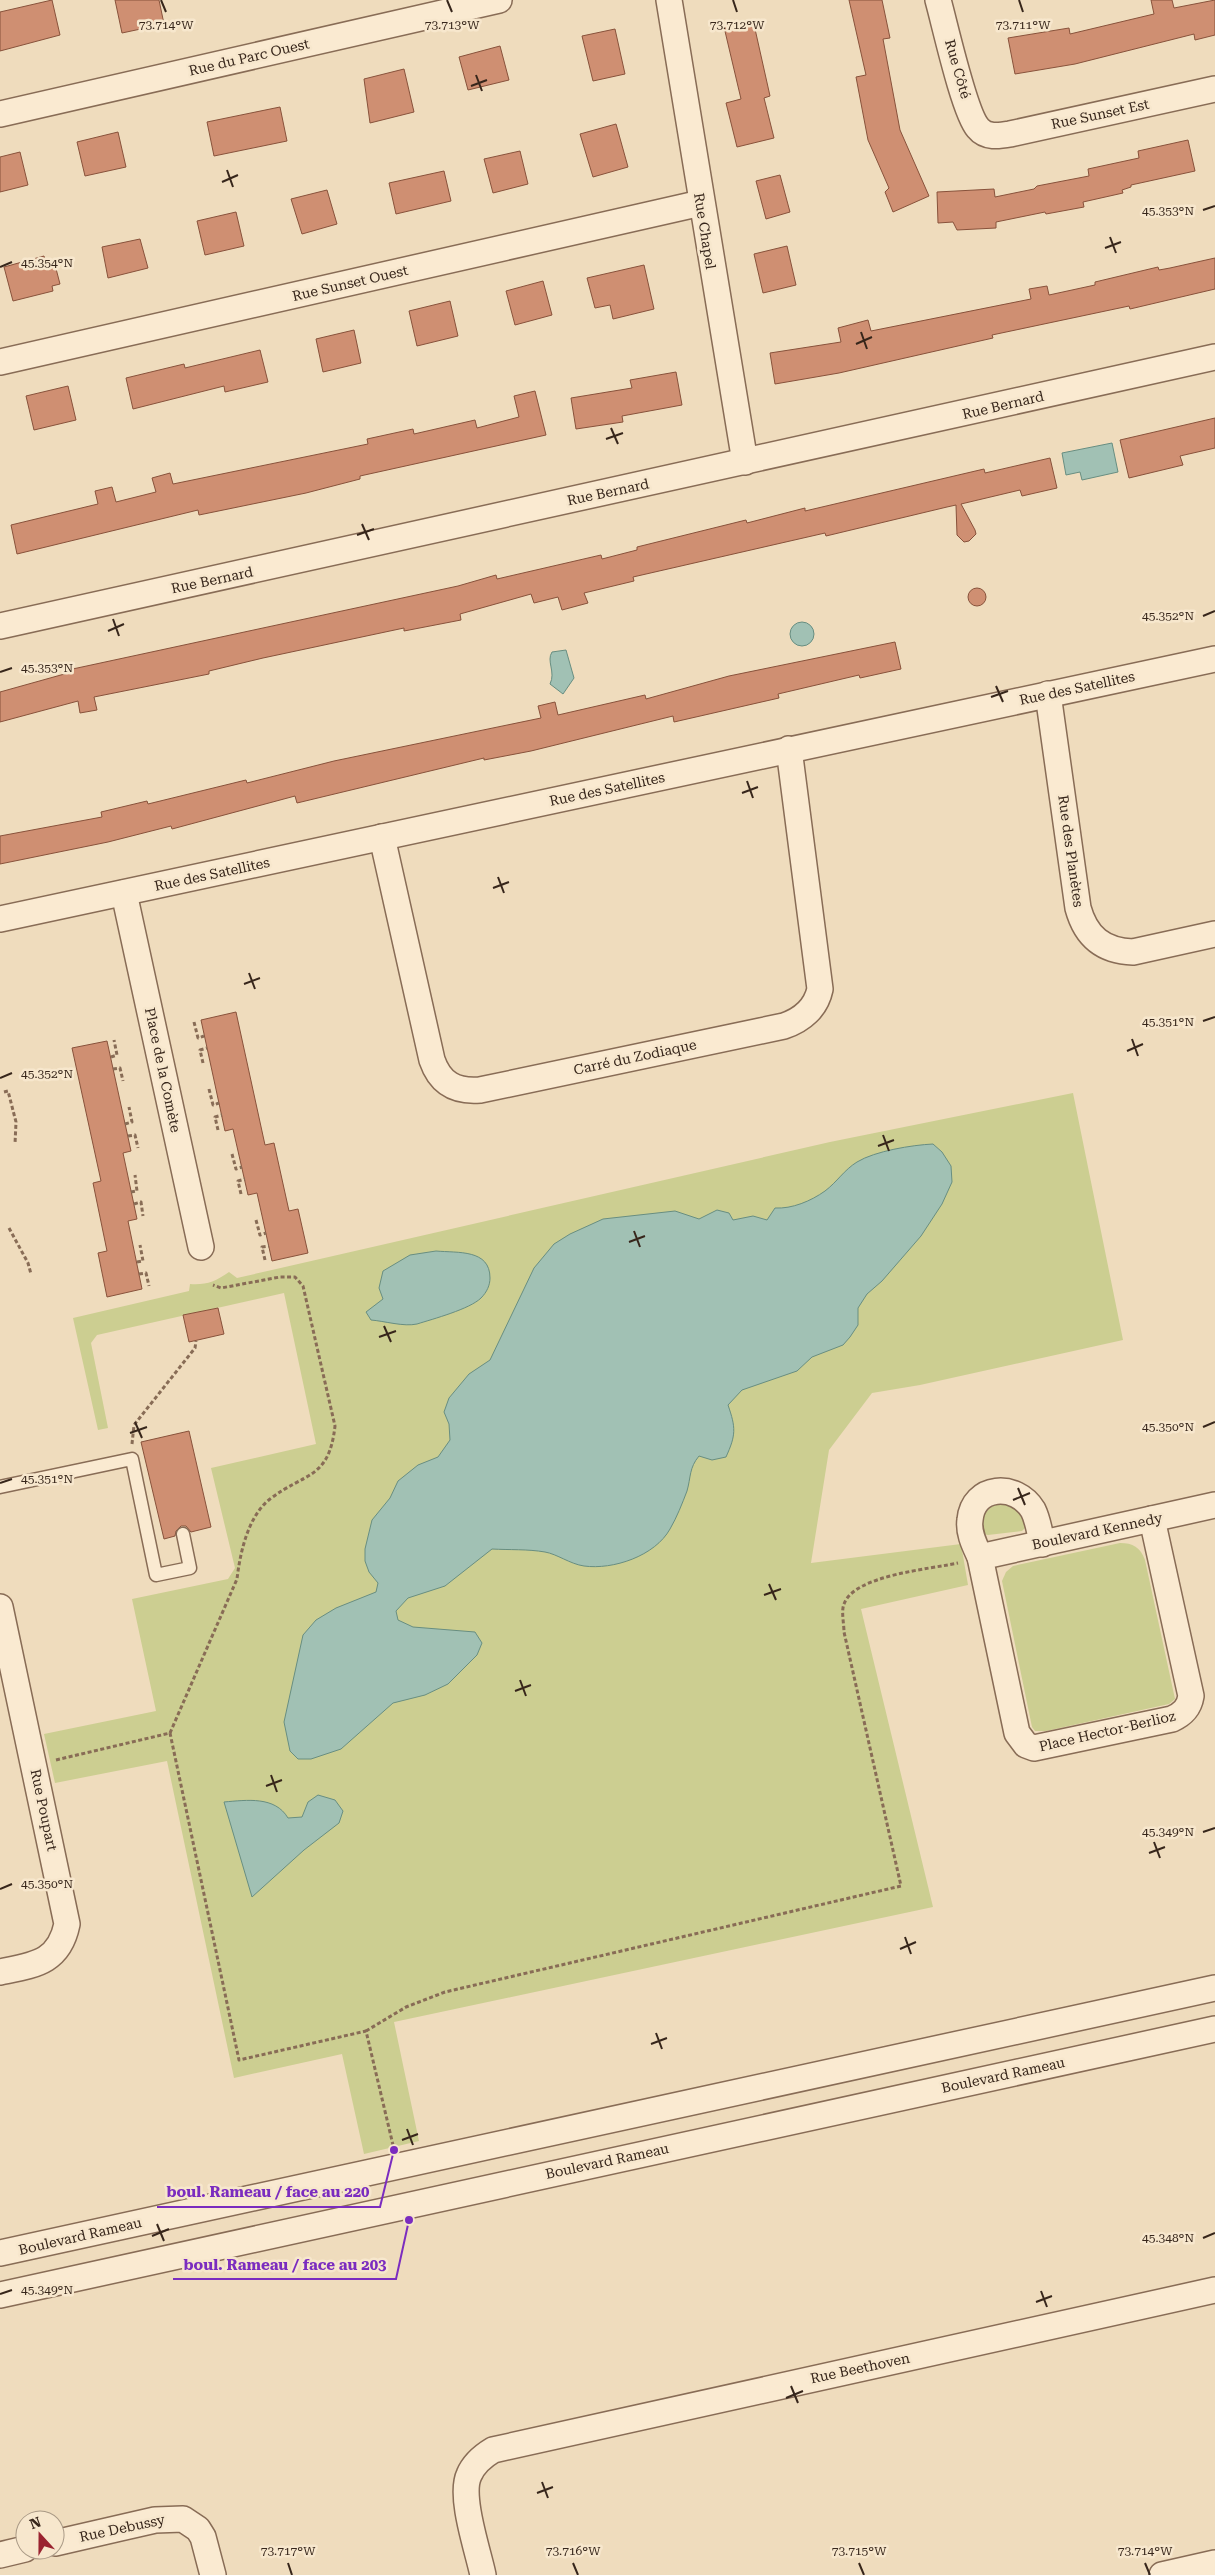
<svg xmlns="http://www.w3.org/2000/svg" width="1215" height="2575" font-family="'Roboto Serif',serif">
  <rect width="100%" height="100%" fill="#efdcbd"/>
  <g fill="#ccce91">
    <path d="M1073,1093L1123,1340L920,1385L872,1393L829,1450L811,1563L961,1544L968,1585L861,1609L933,1907L394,2022L419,2141L364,2154L342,2054L234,2078L167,1761L55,1783L44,1734L156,1711L132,1599L228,1579L235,1568L211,1468L316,1444L284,1293L97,1335L91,1343L108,1428L98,1430L73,1318L189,1291L190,1284C206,1285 215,1282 229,1272L237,1278L830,1142Z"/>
    <path d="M997,1503C1016,1504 1015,1509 1026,1522V1527L1022,1531L988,1535L983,1534C978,1520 985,1510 997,1503Z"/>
    <path d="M1120,1543C1133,1543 1140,1547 1145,1560L1175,1699L1169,1704L1046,1731H1035L1032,1727L1002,1581L1006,1572L1013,1566Z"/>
  </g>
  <g fill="#a1c1b4" stroke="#688e81">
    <polygon points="1112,443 1118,472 1082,480 1080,472 1066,475 1062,453"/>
    <circle cx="802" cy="634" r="12"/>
    <path d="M566,650L574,678L563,694L550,684C556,672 546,661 552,652Z"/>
    <path d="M933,1144L942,1152L951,1166L952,1182L942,1204L921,1236L882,1281L867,1294L858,1308V1325L850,1337L843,1345L812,1357L797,1371L742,1390L728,1405C736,1428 736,1435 726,1457L712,1460L699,1456C689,1468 691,1477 687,1491C682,1504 677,1517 670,1529C655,1556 613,1570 584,1566C570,1564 557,1554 545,1552C528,1549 509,1550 492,1549L445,1586L408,1598L396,1611L398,1620L413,1627L475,1632L482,1643L477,1655L448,1684L425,1695L393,1703L341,1749L311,1759H298L290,1751L284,1722L303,1635L316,1620L336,1608L376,1592L378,1583L369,1572L365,1561V1549L372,1520L390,1498L398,1481L418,1465L438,1457L450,1440L449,1424L444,1412L449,1398L469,1374L490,1360L534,1268L554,1244L570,1234L603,1219L675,1211L699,1219L717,1210L729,1213L733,1220L753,1216L767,1220L775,1208C792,1209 811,1201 825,1191C837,1182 844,1170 857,1162C875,1151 912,1145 933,1144Z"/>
    <path d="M436,1251C458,1253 490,1249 490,1278C490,1285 487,1292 481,1298C470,1309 433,1319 417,1324C404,1327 384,1321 371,1320L366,1312L383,1299L379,1288L383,1271L410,1255Z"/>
    <path d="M318,1795L335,1800L343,1811L339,1823L304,1850L252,1897L224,1802C247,1800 275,1796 288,1818L302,1817L308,1802Z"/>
  </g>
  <g fill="#cf8f72" stroke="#88523b">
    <polygon points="52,0 60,35 0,51 0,12"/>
    <polygon points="115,0 159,0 164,24 122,33"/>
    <polygon points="849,0 882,0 890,38 883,39 900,130 929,196 893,212 885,192 889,188 868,140 856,77 866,75"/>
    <polygon points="1151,0 1172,0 1174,8 1215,0 1215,35 1195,40 1194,34 1075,64 1015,74 1008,38 1069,28 1070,34 1154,14"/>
    <polygon points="753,20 770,96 764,98 774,138 737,147 726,103 741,99 724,27"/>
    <polygon points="615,29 625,74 593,81 582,36"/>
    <polygon points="500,46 509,80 468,90 459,57"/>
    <polygon points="404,69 414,112 370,123 364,79"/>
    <polygon points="280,107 287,141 214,156 207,122"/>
    <polygon points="616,124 628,167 593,177 580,134"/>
    <polygon points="118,132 126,167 85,176 77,142"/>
    <polygon points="1188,140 1195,171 1131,185 1131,187 1122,190 1123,193 1083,202 1084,207 1046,214 1045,212 996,222 996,228 957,230 953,222 938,223 937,192 994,189 995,197 1034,189 1037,186 1089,176 1088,169 1139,158 1138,151"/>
    <polygon points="520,151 528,184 493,193 484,159"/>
    <polygon points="20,152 28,185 0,192 0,157"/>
    <polygon points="444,171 451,201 396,214 389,183"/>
    <polygon points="780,175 790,212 766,219 756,181"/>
    <polygon points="327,190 337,224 302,234 291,199"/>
    <polygon points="236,212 244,246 205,255 197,221"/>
    <polygon points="140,239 148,268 108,278 102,247"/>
    <polygon points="787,246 796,285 763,293 754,254"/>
    <polygon points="44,256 46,264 54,261 60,284 52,286 53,291 13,301 4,267"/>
    <polygon points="1215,258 1215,289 1130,309 1129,306 992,335 993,338 839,373 775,384 770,353 841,342 838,328 868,320 871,331 1031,299 1029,289 1047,286 1049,295 1095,285 1095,282 1158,267 1159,270 1170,268"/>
    <polygon points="644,265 654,309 613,319 610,305 595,308 587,278"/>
    <polygon points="543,281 552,315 515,325 506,291"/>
    <polygon points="450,301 458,336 417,346 409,311"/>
    <polygon points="354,330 361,363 323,372 316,339"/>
    <polygon points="260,350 268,382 225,392 224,386 133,409 126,378 184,364 185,368"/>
    <polygon points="676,372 682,405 622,416 623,422 576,429 571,398 632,388 630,380"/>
    <polygon points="68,386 76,420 34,430 26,396"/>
    <polygon points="535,391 546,435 360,476 360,479 306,493 199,515 198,510 17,554 11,525 98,504 95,491 112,487 116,502 156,492 152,478 170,473 173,484 368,444 367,439 413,429 414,434 475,420 477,428 519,417 514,396"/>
    <polygon points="1215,418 1215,448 1180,456 1183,465 1129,478 1120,440"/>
    <polygon points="1050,458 1057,488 1022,496 1020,490 961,504 975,530 976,534 969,541 964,542 957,535 956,505 947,507 826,536 825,533 633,577 634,581 584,593 588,603 562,610 558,597 534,603 531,594 460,614 461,620 404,631 404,628 263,658 209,671 209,674 94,697 97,710 80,713 78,701 0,722 0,692 68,673 68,670 458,586 496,575 497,579 601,555 602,559 637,550 637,547 746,520 747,523 805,508 805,511 984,469 985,473"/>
    <circle cx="977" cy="597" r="9"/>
    <polygon points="895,642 901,669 860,678 859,675 778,694 779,698 674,722 673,716 531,751 484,760 484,758 297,803 295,796 172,829 171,826 108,842 0,864 0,836 102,817 101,812 147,801 148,804 246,780 247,783 334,761 541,718 538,706 555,702 558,715 645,695 646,699 729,676"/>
    <polygon points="236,1012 265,1145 274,1143 289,1211 298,1209 308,1253 272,1261 257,1193 248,1195 233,1129 225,1131 201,1020"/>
    <polygon points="107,1041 131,1151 123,1153 137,1219 128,1221 142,1289 107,1297 98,1253 107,1251 93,1183 101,1181 72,1048"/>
    <polygon points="218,1308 224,1334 189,1342 183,1315"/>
    <polygon points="189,1431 211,1527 191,1532 186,1526 181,1526 176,1531 175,1536 164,1539 141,1442"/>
  </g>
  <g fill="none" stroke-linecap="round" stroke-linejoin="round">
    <defs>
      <polyline id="lane" points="0,1487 132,1459 156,1575 190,1568 183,1534"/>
      <g id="street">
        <polyline points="669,0 745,462"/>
        <path d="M938,0C945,25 964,112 978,128C986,138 999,136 1010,134L1215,89"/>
        <polyline points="0,114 499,0"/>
        <polyline points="0,362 701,203"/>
        <polyline points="0,626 1215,357"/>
        <path d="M1048,694L1078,908C1086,937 1103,951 1133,952L1215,934"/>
        <path d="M382,837L432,1060C440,1083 455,1092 480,1090L784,1026C802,1020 816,1008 820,989L789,749"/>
        <polyline points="124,893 201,1247"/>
        <polyline points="0,919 1215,659"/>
        <path d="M1042,1544C1040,1532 1038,1520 1033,1510C1016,1482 973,1485 970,1520C968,1533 975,1546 980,1557L1017,1733L1026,1745L1034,1748L1172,1719C1183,1714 1189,1708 1191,1696L1152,1519"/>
        <polyline points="980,1557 1215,1505"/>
        <path d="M0,1607L67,1924C59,1963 34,1965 0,1972"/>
        <polyline points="0,2253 1215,1988"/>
        <polyline points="0,2295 1215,2029"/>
        <polyline points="55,2543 155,2520 183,2519 198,2529 203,2537 213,2575"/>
        <polyline points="0,2555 25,2549"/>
        <path d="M483,2575C478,2551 459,2496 469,2475C474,2463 483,2456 493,2450L1215,2290"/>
        <polyline points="1162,2575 1215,2563"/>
      </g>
    </defs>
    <use href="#lane" stroke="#886c56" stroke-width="15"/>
    <use href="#street" stroke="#886c56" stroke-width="28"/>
    <g stroke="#886c56" stroke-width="3" stroke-dasharray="4 2.5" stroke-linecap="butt">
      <polyline points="194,1022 198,1038 204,1036"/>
      <polyline points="111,1057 117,1055 114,1040"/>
      <polyline points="203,1063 200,1050 207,1048"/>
      <polyline points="113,1069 120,1068 123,1081"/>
      <polyline points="209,1089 213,1105 219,1103"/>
      <polyline points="4,1092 8,1091 16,1122 15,1144"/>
      <polyline points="125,1124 132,1122 129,1107"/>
      <polyline points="218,1130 215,1117 222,1115"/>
      <polyline points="128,1136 135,1135 138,1148"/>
      <polyline points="232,1154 236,1169 242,1167"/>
      <polyline points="131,1192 137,1191 135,1175"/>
      <polyline points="241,1194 238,1181 245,1179"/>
      <polyline points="134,1204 141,1202 143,1216"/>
      <polyline points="256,1220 260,1235 266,1233"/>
      <polyline points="9,1228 28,1263 31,1274"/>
      <polyline points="265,1260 262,1247 269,1246"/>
      <polyline points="137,1262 143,1261 140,1245"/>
      <polyline points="139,1274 146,1273 149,1286"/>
      <polyline points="132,1444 134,1425 195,1348 196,1341"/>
      <path d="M170,1733L237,1579C240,1553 248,1516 270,1499C305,1472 329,1480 335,1426L303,1286L295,1277H280L221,1288L213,1285"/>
      <polyline points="56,1760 170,1733 239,2060 366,2031 393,2145"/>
      <path d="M366,2031L406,2007L445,1992L901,1886L844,1632C844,1624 841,1611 844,1604C854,1575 931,1569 958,1563"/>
    </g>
    <use href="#lane" stroke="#faead1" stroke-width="12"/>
    <use href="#street" stroke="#faead1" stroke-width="25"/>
  </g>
  <path fill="none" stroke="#37261b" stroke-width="2" d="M161,0L166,12M447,0L452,12M733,0L737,12M1019,0L1023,12M476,75L482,91M471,86L487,80M227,170L233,187M222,182L238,175M1203,210L1215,206M1110,237L1116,253M1105,248L1121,242M0,267L12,262M861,332L867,349M856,344L872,337M611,428L618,444M606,439L623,433M362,524L369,540M357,535L374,529M1203,616L1215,611M113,619L119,636M108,631L124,624M0,672L12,668M996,686L1003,702M991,697L1008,691M747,781L753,798M742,793L758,787M498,877L504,893M493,888L509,882M249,973L255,989M244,984L260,978M1203,1021L1215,1017M1132,1039L1138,1056M1127,1051L1143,1044M0,1078L12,1073M883,1135L889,1151M878,1146L894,1140M634,1231L640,1247M629,1242L645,1236M384,1326L391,1342M379,1337L396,1331M135,1422L142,1438M1203,1427L1215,1422M130,1433L147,1427M0,1483L12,1479M1018,1488L1025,1505M1013,1500L1030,1493M769,1584L776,1600M764,1595L781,1589M520,1680L526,1696M515,1691L531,1685M271,1775L277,1792M266,1786L282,1780M1203,1832L1215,1828M1154,1842L1160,1858M1149,1853L1165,1847M0,1889L12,1884M905,1937L911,1954M900,1949L916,1942M656,2033L662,2049M651,2044L667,2038M407,2129L413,2145M402,2140L418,2134M157,2224L164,2241M152,2236L169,2229M1203,2238L1215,2233M1041,2291L1047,2307M0,2294L12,2290M1036,2302L1052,2296M791,2386L798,2403M786,2398L803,2391M542,2482L548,2498M537,2493L553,2487M288,2563L292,2575M573,2563L578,2575M859,2563L864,2575M1145,2563L1150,2575"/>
  <g text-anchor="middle" stroke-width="5" stroke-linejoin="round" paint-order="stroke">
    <g font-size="14" fill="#37261b" stroke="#f7e7cd">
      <text transform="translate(249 57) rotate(-13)" y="5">Rue du Parc Ouest</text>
      <text transform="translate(958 69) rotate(74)" y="5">Rue Côté</text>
      <text transform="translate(1100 114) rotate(-12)" y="5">Rue Sunset Est</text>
      <text transform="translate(705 231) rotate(81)" y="5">Rue Chapel</text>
      <text transform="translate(350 283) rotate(-13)" y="5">Rue Sunset Ouest</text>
      <text transform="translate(1003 405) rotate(-13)" y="5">Rue Bernard</text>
      <text transform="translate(608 492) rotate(-12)" y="5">Rue Bernard</text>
      <text transform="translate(212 580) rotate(-12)" y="5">Rue Bernard</text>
      <text transform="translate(1077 688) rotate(-12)" y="5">Rue des Satellites</text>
      <text transform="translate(607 789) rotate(-12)" y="5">Rue des Satellites</text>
      <text transform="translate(1071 851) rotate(82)" y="5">Rue des Planètes</text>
      <text transform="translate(212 874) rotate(-12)" y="5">Rue des Satellites</text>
      <text transform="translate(635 1057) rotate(-12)" y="5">Carré du Zodiaque</text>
      <text transform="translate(163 1070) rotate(78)" y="5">Place de la Comète</text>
      <text transform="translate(1097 1531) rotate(-12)" y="5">Boulevard Kennedy</text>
      <text transform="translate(1107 1731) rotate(-13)" y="5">Place Hector-Berlioz</text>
      <text transform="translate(44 1810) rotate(78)" y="5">Rue Poupart</text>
      <text transform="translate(1003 2075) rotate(-12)" y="5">Boulevard Rameau</text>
      <text transform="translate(607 2161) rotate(-12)" y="5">Boulevard Rameau</text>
      <text transform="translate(80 2236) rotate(-13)" y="5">Boulevard Rameau</text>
      <text transform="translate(860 2368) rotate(-12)" y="5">Rue Beethoven</text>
      <text transform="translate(122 2528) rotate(-12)" y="5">Rue Debussy</text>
    </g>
  </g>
  <g font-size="12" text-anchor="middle" fill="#37261b" stroke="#f7e7cd" stroke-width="5" stroke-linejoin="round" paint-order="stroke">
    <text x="166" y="29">73.714°W</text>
    <text x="452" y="29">73.713°W</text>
    <text x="737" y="29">73.712°W</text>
    <text x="1023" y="29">73.711°W</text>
    <text x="1168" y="215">45.353°N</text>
    <text x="47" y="267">45.354°N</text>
    <text x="1168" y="620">45.352°N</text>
    <text x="47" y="672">45.353°N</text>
    <text x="1168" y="1026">45.351°N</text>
    <text x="47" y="1078">45.352°N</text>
    <text x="1168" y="1431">45.350°N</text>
    <text x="47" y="1483">45.351°N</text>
    <text x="1168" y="1836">45.349°N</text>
    <text x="47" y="1888">45.350°N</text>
    <text x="1168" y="2242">45.348°N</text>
    <text x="47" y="2294">45.349°N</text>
    <text x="288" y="2555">73.717°W</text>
    <text x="573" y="2555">73.716°W</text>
    <text x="859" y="2555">73.715°W</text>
    <text x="1145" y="2555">73.714°W</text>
  </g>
  <path fill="none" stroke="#7b2cbf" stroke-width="2" d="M394 2150L380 2207H157M409 2220L396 2279H173"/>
  <g fill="#7b2cbf" stroke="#f7e7cd" stroke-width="2">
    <circle cx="394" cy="2150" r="5"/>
    <circle cx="409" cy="2220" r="5"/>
  </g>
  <g font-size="15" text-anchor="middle" font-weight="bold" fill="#7b2cbf" stroke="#f7e7cd" stroke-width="5" stroke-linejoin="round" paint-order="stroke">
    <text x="268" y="2197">boul. Rameau / face au 220</text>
    <text x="285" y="2270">boul. Rameau / face au 203</text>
  </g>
  <g transform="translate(40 2535) rotate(339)"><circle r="24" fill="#f7e7cd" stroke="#aa9a86"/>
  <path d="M0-4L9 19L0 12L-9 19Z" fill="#9a2330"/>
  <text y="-8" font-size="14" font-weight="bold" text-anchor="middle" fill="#37261b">N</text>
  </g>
</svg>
